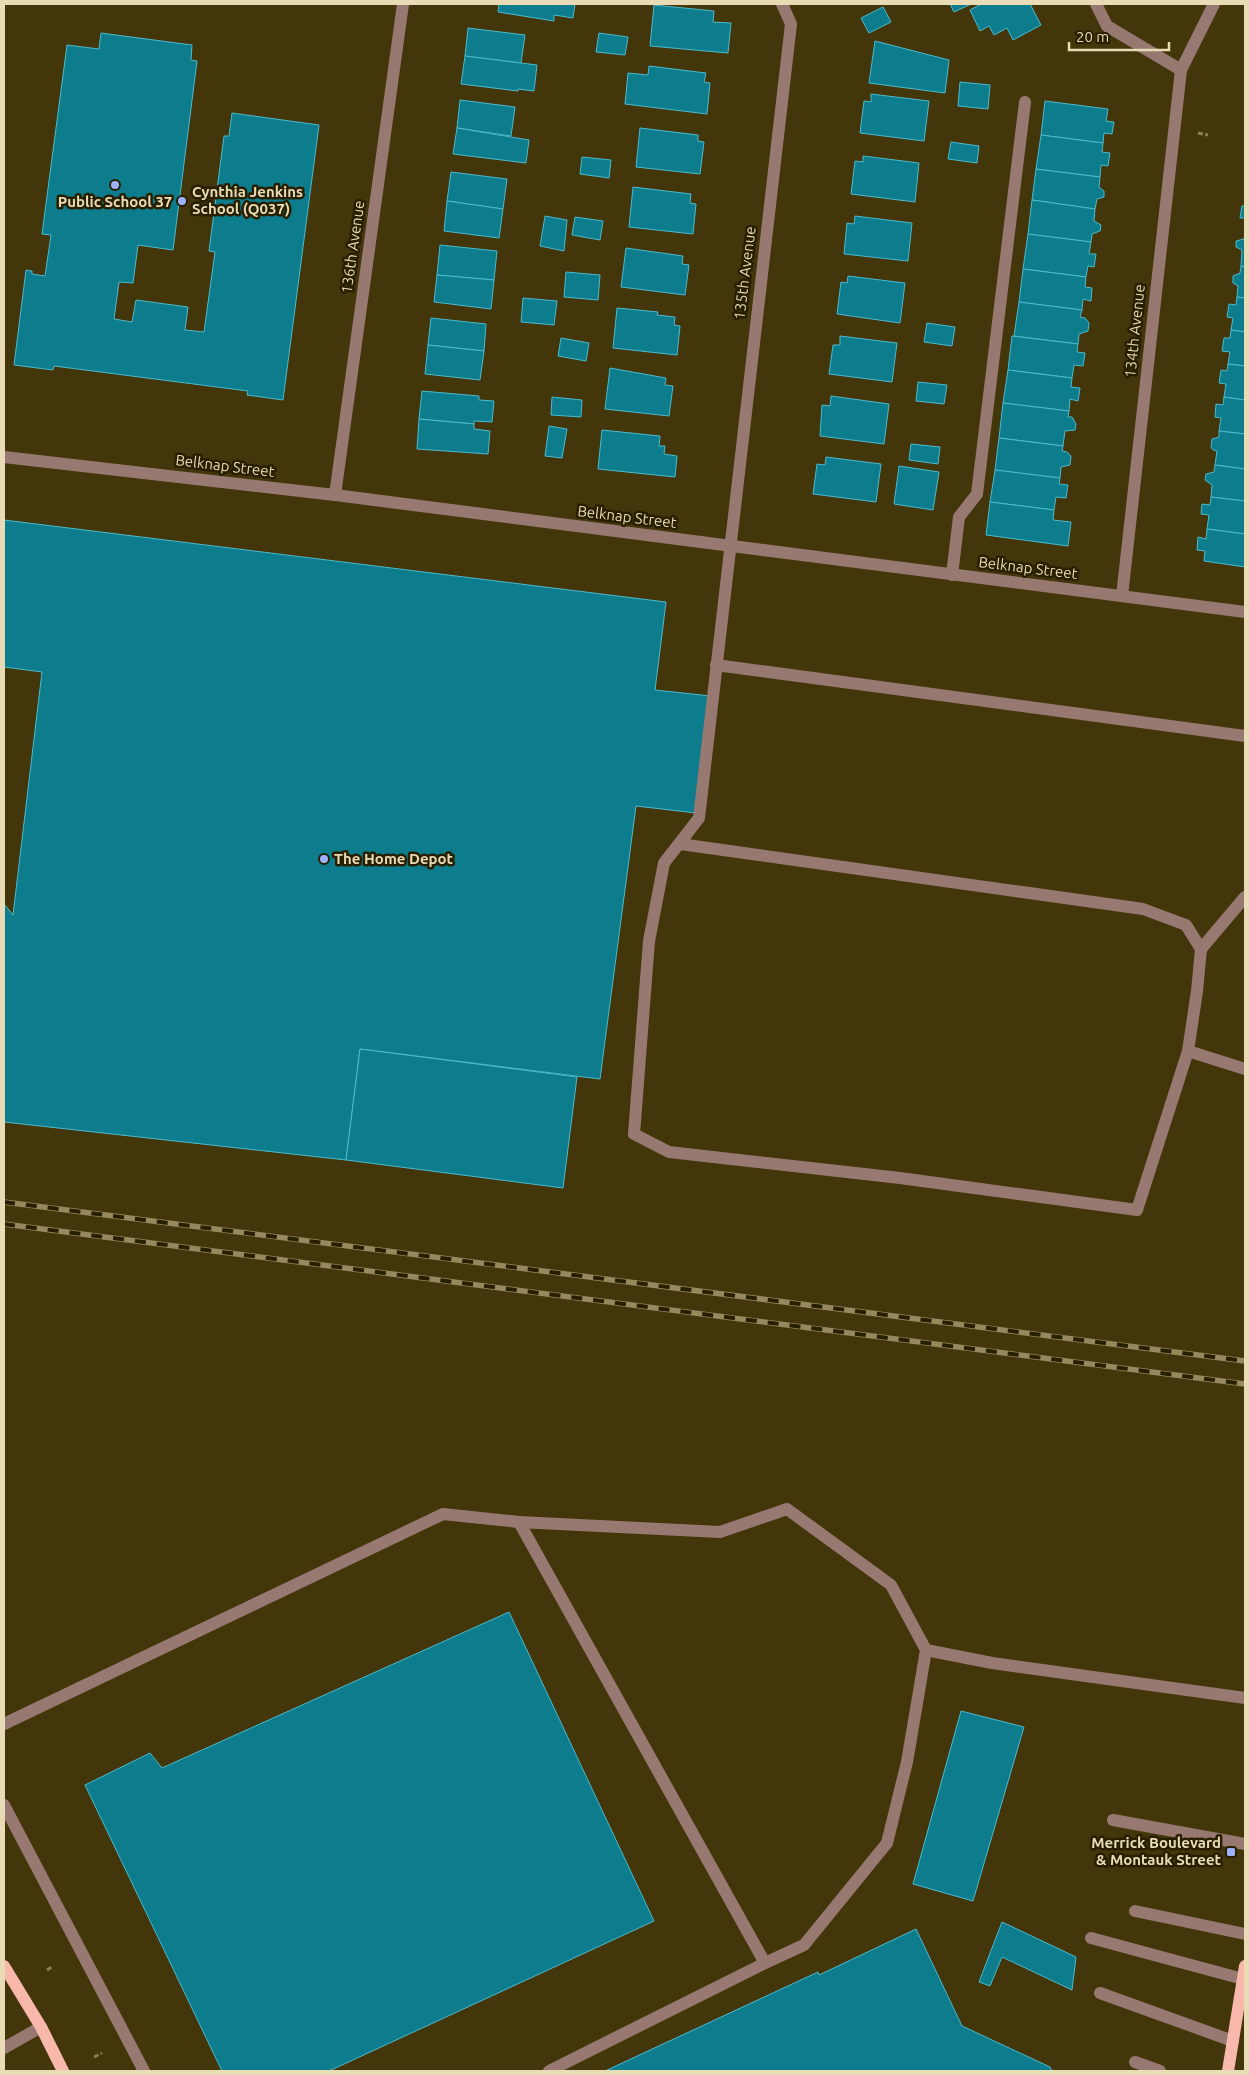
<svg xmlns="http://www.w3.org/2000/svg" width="1249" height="2075" font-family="Ubuntu,sans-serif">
  <rect width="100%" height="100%" fill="#43360a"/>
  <g fill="#0d7c8c" stroke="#4bbbcf">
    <polygon points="499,4 575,4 573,18 554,15 554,21 498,12"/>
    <polygon points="950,4 971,4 954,12"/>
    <polygon points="981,4 1030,4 1041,25 1013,40 1007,28 994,35 989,26 980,31 970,10"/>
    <polygon points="654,5 714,11 713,22 731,23 728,53 650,46"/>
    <polygon points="883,7 891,22 869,33 861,18"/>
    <polygon points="468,28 525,35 521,63 465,56"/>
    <polygon points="101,33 192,45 191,60 197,61 173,250 138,245 133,283 119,282 114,319 132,322 136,300 188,307 185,330 204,332 215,252 209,251 224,136 229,136 232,113 319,125 283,400 247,395 248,391 54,366 53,370 14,365 26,270 32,271 32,274 45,276 51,235 42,234 67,45 99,49"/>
    <polygon points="599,33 628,37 625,55 596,52"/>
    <polygon points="875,41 949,60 945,93 869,83"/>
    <polygon points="465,56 537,65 534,91 518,89 518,91 461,84"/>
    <polygon points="649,66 706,73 704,82 710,83 707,114 625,104 628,73 648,75"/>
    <polygon points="960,82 990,85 988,109 958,106"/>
    <polygon points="871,94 929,101 924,141 860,133 864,101 871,102"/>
    <polygon points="460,100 515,107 511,136 457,128"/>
    <polygon points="1045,101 1108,109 1106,121 1114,122 1112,134 1104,133 1103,143 1041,135"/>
    <polygon points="457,128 529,140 526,163 453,154"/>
    <polygon points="640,128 698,135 698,141 704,142 700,174 636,167"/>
    <polygon points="1041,135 1103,143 1102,152 1110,153 1108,166 1101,165 1100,177 1036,169"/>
    <polygon points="951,142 979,146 977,163 948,159"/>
    <polygon points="863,156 919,163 915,202 851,194 855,161 863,162"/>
    <polygon points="582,157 611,160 609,178 580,174"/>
    <polygon points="1036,169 1100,177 1099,187 1104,191 1104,197 1097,199 1095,209 1032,200"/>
    <polygon points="451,172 507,179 503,209 447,201"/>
    <polygon points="633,187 691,194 690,203 696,204 693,234 629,227"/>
    <polygon points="1032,200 1095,209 1094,221 1101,225 1100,231 1092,234 1091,242 1028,234"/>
    <polygon points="447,201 503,209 499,238 444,231"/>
    <polygon points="1242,206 1245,206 1245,218 1240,218"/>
    <polygon points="545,216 567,220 564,251 540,246"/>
    <polygon points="855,216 912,223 908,261 844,254 847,223 854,224"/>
    <polygon points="575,217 603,221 600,240 572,235"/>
    <polygon points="1245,231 1245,267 1241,266 1242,250 1236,247 1236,241 1244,239"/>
    <polygon points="1028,234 1091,242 1089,254 1096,254 1094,267 1088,266 1086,277 1023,269"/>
    <polygon points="440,245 497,251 494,280 437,275"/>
    <polygon points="626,248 683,256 682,264 689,265 685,295 621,287"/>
    <polygon points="1241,266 1245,267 1245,298 1237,297 1238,286 1233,283 1233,276 1240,273"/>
    <polygon points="1023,269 1086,277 1085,287 1092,288 1091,301 1083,299 1082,310 1019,302"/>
    <polygon points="566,272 600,275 598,300 564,297"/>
    <polygon points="437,275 494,280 491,309 434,302"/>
    <polygon points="848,276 905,283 900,323 837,314 841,282 847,283"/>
    <polygon points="1237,297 1245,298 1245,332 1231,330 1233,318 1227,317 1229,304 1236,305"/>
    <polygon points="523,298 557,301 554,325 521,322"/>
    <polygon points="1019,302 1082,310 1080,317 1085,318 1089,323 1088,331 1079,334 1078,344 1014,336"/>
    <polygon points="617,308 658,312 657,315 675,317 674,325 680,326 677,355 613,348"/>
    <polygon points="431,318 486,324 484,351 428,345"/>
    <polygon points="927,323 955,327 952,346 924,342"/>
    <polygon points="1231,330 1245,332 1245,366 1228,364 1230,352 1222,351 1224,338 1230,338"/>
    <polygon points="840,336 897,343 892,382 829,374 833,345 840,345"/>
    <polygon points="1012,336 1078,344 1077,352 1085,353 1083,366 1074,365 1072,378 1008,370"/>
    <polygon points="561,338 589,343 586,361 558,356"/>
    <polygon points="428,345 484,351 480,380 425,374"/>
    <polygon points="1228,364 1245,366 1245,400 1224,397 1226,384 1219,383 1221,370 1227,371"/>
    <polygon points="610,368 666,378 665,385 673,386 669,416 605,409"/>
    <polygon points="1008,370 1072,378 1071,387 1080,388 1078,401 1070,399 1069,411 1003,403"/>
    <polygon points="918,382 947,385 944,404 916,401"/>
    <polygon points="422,391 479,396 479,400 494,401 492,422 474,421 474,424 419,419"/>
    <polygon points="831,396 889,404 884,444 820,436 822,405 830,406"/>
    <polygon points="552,397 582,400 581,417 551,415"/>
    <polygon points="1224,397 1245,400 1245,434 1219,431 1221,418 1215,417 1216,404 1223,405"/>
    <polygon points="1003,403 1069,411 1068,417 1072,417 1076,424 1075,430 1065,431 1063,446 999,438"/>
    <polygon points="419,419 474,424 474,429 490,431 488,454 417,449"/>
    <polygon points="549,426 567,429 562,458 545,456"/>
    <polygon points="602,430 660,436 659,446 665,446 664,454 677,456 675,477 598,469"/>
    <polygon points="1219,431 1245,434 1245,469 1215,465 1217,451 1213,450 1211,447 1212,439 1219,437"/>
    <polygon points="999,438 1063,446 1062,451 1067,452 1071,456 1070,465 1061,467 1060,478 995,470"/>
    <polygon points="911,444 940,447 938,464 909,460"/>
    <polygon points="826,457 881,464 876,502 813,494 817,464 825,465"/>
    <polygon points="1215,465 1245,469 1245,501 1211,497 1212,485 1205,480 1206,474 1214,472"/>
    <polygon points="899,466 939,472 933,510 894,504"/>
    <polygon points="995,470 1060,478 1059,484 1068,485 1066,498 1056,497 1054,510 990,502"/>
    <polygon points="1211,497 1245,501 1245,534 1207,529 1209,515 1201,514 1202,504 1210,505"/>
    <polygon points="990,502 1054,510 1053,520 1071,522 1068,546 986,535"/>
    <polygon points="4,520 666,602 655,690 711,696 696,813 636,806 600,1079 360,1049 346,1160 4,1122 4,904 13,915 42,672 4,667"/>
    <polygon points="1207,529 1245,534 1245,567 1204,561 1205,551 1197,550 1198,537 1206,539"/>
    <polygon points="360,1049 577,1077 563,1188 346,1160"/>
    <polygon points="509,1612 654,1921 329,2071 222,2071 85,1785 150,1753 162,1768"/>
    <polygon points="961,1711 1024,1727 973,1901 913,1884"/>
    <polygon points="1002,1922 1076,1957 1072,1990 1002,1957 990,1986 979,1982"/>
    <polygon points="916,1929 962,2026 1050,2067 1052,2071 605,2071 818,1972 819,1975"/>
  </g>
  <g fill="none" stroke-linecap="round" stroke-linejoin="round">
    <g stroke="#8c7f55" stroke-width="3" stroke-dasharray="5 2.5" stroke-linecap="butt">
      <polyline points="1198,133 1208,135"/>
      <polyline points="47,1970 53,1966"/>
      <polyline points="94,2057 102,2053"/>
    </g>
    <g stroke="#987972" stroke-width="12">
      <polyline points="782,4 791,24 699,818 664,863 649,941 634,1134 669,1152 900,1178 1137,1210 1188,1051"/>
      <polyline points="1096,4 1107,26 1181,70"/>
      <polyline points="4,457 335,495 1245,612"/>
      <polyline points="335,495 403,4"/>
      <polyline points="952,575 959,517 977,494 1025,102"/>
      <polyline points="1122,596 1181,70 1214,4"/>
      <polyline points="716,665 1245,736"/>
      <polyline points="680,844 1143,909 1186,925 1201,949 1197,991 1188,1051 1245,1069"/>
      <polyline points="1201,949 1245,897"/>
      <polyline points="519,1522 720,1532 787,1509 891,1585 926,1650 907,1762 887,1843 804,1945 765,1963"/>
      <polyline points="926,1650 992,1663 1245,1698"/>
      <polyline points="4,1724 443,1514 519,1522 765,1963 549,2071"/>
      <polyline points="4,1805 144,2071"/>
      <polyline points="1113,1820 1245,1844"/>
      <polyline points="1135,1911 1245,1934"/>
      <polyline points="1091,1938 1243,1979"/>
      <polyline points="1100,1993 1233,2041"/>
      <polyline points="4,2048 41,2027"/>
      <polyline points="1135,2062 1160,2071"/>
    </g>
    <g stroke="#f8b8ab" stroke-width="12">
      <polyline points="4,1966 41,2027 63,2071"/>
      <polyline points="1228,2071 1245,1966"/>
    </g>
    <defs>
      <g id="rail">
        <polyline points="4,1202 1245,1361"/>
        <polyline points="4,1224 1245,1384"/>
      </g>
    </defs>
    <use href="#rail" stroke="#968960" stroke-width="5.5"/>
    <use href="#rail" stroke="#281e00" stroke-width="4" stroke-dasharray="11" stroke-linecap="butt"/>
  </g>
  <g fill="#9eb3fd" stroke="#281e00" stroke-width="2">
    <circle cx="115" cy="185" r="5"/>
    <circle cx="182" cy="201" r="5"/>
    <circle cx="324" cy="859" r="5"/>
    <rect x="1226" y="1847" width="10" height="10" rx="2.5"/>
  </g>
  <g text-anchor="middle" stroke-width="5" stroke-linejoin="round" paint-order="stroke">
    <g font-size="15" font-weight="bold" fill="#e8dbb5" stroke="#281e00" text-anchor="start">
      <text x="192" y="197">Cynthia Jenkins<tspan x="192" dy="17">School (Q037)</tspan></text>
      <text x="115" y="207" text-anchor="middle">Public School 37</text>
      <text x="334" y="864">The Home Depot</text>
      <text x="1221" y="1848" text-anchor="end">Merrick Boulevard<tspan x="1221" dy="17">&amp; Montauk Street</tspan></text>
    </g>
    <g font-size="15" fill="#e8dbb5" stroke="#281e00">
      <text transform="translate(353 247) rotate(-82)" y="5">136th Avenue</text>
      <text transform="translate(745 273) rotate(-83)" y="5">135th Avenue</text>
      <text transform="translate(1135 331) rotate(-84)" y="5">134th Avenue</text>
      <text transform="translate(225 466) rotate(7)" y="5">Belknap Street</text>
      <text transform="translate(627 517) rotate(7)" y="5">Belknap Street</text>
      <text transform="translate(1028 568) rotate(7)" y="5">Belknap Street</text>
    </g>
  </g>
  <rect width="1249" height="2075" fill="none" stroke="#e8dbb5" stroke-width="10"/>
  <path d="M1069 42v8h100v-8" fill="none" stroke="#e8dbb5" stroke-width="2.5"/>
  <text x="1076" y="42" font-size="15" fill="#e8dbb5" stroke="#281e00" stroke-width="4" paint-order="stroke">20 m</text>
</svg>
